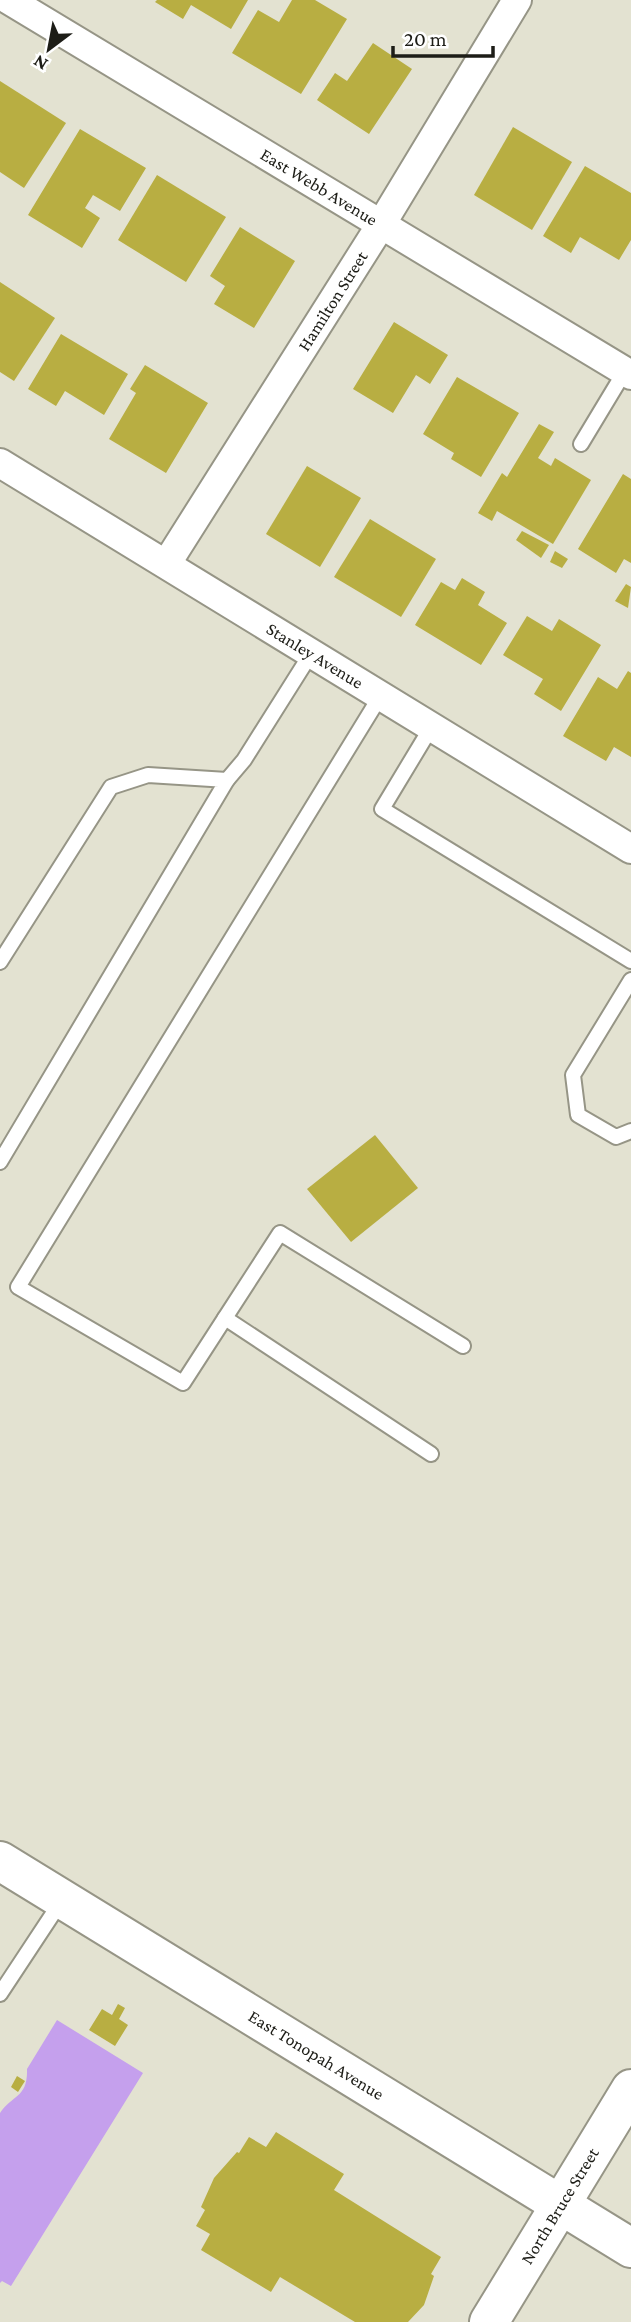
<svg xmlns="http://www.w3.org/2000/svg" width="631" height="2322" font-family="'Crimson Pro',serif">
  <rect width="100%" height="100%" fill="#e3e2d1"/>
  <path fill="#c5a0ed" d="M57,2020L143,2073L11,2286L2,2281L0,2283V2113C12,2095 28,2098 27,2069Z"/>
  <g fill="#b8ae42">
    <polygon points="157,0 248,0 231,29 191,5 183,19 155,2"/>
    <polygon points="292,0 315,0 347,19 301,94 232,53 258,10 279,22"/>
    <polygon points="373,43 412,69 369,134 317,100 335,73 347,81"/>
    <polygon points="0,81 66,123 24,188 0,172"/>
    <polygon points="513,127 572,162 532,230 474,195"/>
    <polygon points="80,129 146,168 120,211 93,195 85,208 100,218 82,248 28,215"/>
    <polygon points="585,166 631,193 631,240 619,260 580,237 571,253 543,236"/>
    <polygon points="157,175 226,217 186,282 118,240"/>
    <polygon points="240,227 295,261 254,328 214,304 225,286 210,276"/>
    <polygon points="0,282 55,318 14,381 0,372"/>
    <polygon points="394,322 448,355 430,384 416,375 393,413 353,389"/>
    <polygon points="61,334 128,374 104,415 65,391 56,406 28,389"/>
    <polygon points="145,365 208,403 166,473 109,439 136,393 130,389"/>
    <polygon points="457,377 519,413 481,477 451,459 454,453 423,434"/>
    <polygon points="539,424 554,432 538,458 551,466 555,458 591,480 553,544 497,511 492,521 478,513 502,473 507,477"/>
    <polygon points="307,466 361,498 320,567 266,534"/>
    <polygon points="623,474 631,479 631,563 624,559 616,573 578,549"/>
    <polygon points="370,519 436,559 401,617 334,577"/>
    <polygon points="522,531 549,545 541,558 516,540"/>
    <polygon points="555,551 568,559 562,568 550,562"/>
    <polygon points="462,578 485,592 478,605 507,623 481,665 415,625 441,582 455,590"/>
    <polygon points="626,584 631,587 628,608 615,601"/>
    <polygon points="527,616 552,631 559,619 601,645 561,711 534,694 543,679 503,655"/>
    <polygon points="628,671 631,673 631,757 614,747 606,761 563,736 598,677 617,689"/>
    <polygon points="375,1135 418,1188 351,1242 307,1189"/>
    <polygon points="118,2004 125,2008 119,2019 128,2025 115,2046 89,2030 102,2009 112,2015"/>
    <polygon points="17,2076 25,2081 18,2092 11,2087"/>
    <polygon points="276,2132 344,2174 334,2190 441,2257 431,2274 434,2276 424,2305 408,2322 355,2322 280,2277 271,2292 201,2250 210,2234 196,2226 205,2210 201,2207 214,2178 237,2152 239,2153 249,2137 266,2147"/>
  </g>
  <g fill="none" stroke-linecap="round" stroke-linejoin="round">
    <defs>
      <g id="lane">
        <polyline points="581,444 625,371"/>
        <polyline points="381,695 18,1287 183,1383 225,1318 431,1454"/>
        <polyline points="432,726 382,809 631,961"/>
        <polyline points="227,780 244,760 312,652"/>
        <polyline points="0,962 111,787 148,775 227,780 0,1162"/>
        <polyline points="631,980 573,1075 578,1115 616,1137 631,1131"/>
        <polyline points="225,1318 280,1233 463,1346"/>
        <polyline points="0,1994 62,1900"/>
      </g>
      <g id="street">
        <path id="s1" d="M9,0L631,375"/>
        <path id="s2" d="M0,463L631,849"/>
        <path id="s3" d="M167,563L382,223L517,0"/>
      </g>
      <g id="secondary">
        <path id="s4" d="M0,1861L631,2248"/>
        <path id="s5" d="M489,2322L631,2089"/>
      </g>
    </defs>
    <use href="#lane" stroke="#969586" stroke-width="18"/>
    <use href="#street" stroke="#969586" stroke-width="32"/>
    <use href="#secondary" stroke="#969586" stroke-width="42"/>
    <use href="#lane" stroke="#fff" stroke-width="14"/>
    <use href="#street" stroke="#fff" stroke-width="28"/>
    <use href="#secondary" stroke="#fff" stroke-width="38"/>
  </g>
  <g text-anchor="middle" stroke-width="5" stroke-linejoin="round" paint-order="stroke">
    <g font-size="18" fill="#1d1d17" stroke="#fff">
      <text dy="6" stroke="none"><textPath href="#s1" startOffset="362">East Webb Avenue</textPath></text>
      <text dy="6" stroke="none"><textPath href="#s3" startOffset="310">Hamilton Street</textPath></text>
      <text dy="6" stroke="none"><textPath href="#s2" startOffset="369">Stanley Avenue</textPath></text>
      <text dy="6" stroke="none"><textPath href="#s4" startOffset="371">East Tonopah Avenue</textPath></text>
      <text dy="6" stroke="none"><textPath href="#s5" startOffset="136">North Bruce Street</textPath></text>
    </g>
  </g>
  <g transform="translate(49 49) rotate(212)" stroke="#ffffff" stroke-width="5" paint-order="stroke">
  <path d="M0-5L12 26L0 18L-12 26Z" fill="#1d1d17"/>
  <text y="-10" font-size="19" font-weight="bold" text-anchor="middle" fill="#1d1d17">N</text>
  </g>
  <path d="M393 46v10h100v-10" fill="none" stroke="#1d1d17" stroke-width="3.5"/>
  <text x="404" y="46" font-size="21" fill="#1d1d17" stroke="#ffffff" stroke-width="5" paint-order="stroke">20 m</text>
</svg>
